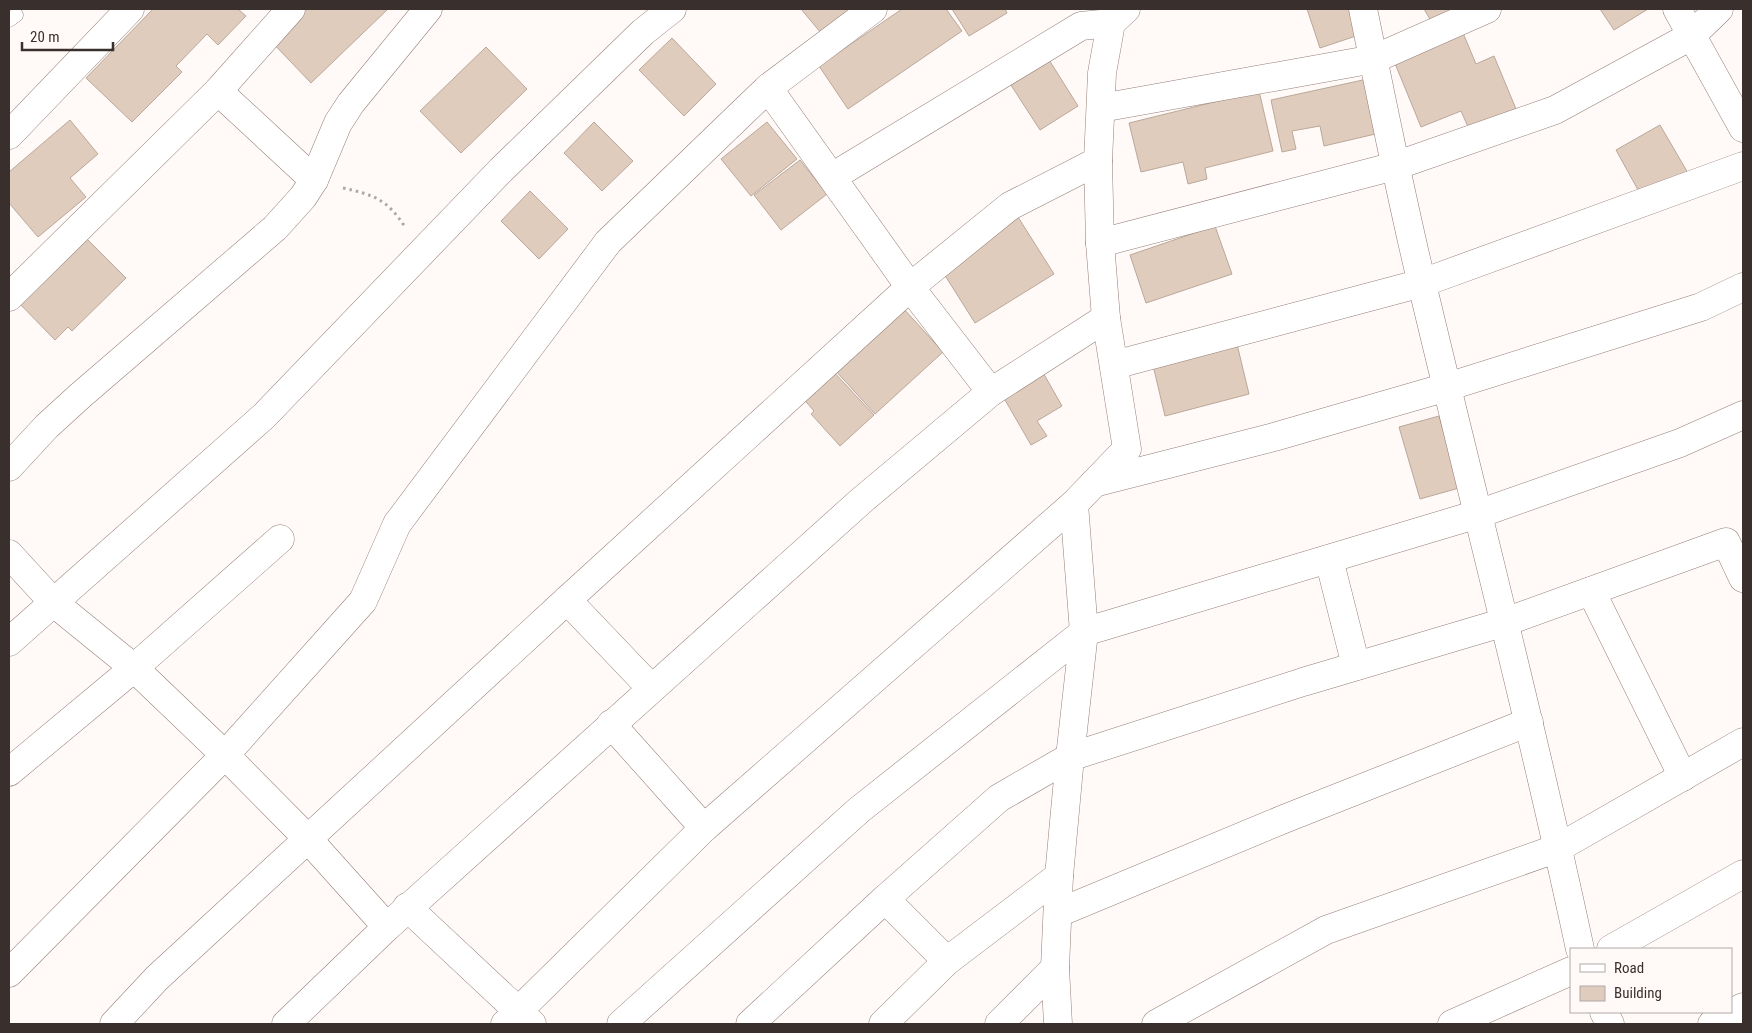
<svg xmlns="http://www.w3.org/2000/svg" width="1752" height="1033" font-family="'Roboto Condensed',sans-serif">
  <rect width="100%" height="100%" fill="#fffaf8"/>
  <g fill="#dfccbd" stroke="#baa89a">
    <polygon points="153,9 238,9 246,16 218,45 207,34 176,66 182,72 132,122 86,78"/>
    <polygon points="299,9 388,9 311,83 268,38"/>
    <polygon points="801,9 851,9 821,33"/>
    <polygon points="902,9 946,9 962,31 848,109 819,66"/>
    <polygon points="952,9 1005,9 1007,13 969,36"/>
    <polygon points="1307,9 1353,9 1362,34 1320,48"/>
    <polygon points="1424,9 1452,9 1431,21"/>
    <polygon points="1600,9 1648,9 1614,30"/>
    <polygon points="1463,33 1476,64 1494,56 1516,109 1469,129 1461,111 1421,127 1394,61"/>
    <polygon points="672,38 716,84 684,116 639,70"/>
    <polygon points="486,47 527,89 461,153 420,111"/>
    <polygon points="1046,55 1078,106 1040,130 1007,79"/>
    <polygon points="1372,78 1384,132 1324,146 1320,126 1292,131 1296,149 1282,152 1271,100"/>
    <polygon points="1259,91 1273,151 1205,168 1207,179 1188,184 1183,162 1141,172 1129,123"/>
    <polygon points="70,120 98,154 70,178 86,197 38,237 9,203 9,172"/>
    <polygon points="594,122 633,161 602,191 564,153"/>
    <polygon points="767,122 797,159 751,196 721,159"/>
    <polygon points="1660,125 1688,173 1643,199 1616,150"/>
    <polygon points="800,160 827,194 781,230 754,195"/>
    <polygon points="530,191 568,229 539,259 501,221"/>
    <polygon points="1018,217 1054,274 975,323 939,266"/>
    <polygon points="1215,226 1232,274 1146,303 1130,255"/>
    <polygon points="84,236 126,278 72,331 68,327 55,340 17,301"/>
    <polygon points="903,308 943,352 875,414 834,369"/>
    <polygon points="1236,340 1249,394 1165,416 1152,361"/>
    <polygon points="831,369 874,415 840,446 811,414 814,411 801,396"/>
    <polygon points="1041,369 1062,406 1037,421 1047,436 1031,445 1001,393"/>
    <polygon points="1439,416 1459,488 1420,499 1399,427"/>
  </g>
  <g fill="none" stroke-linecap="round" stroke-linejoin="round">
    <defs>
      <polyline id="lane" points="9,20 16,15"/>
      <g id="street">
        <path d="M1363,9C1382,101 1400,193 1422,284C1475,506 1532,726 1580,949"/>
        <polyline points="1677,9 1743,128"/>
        <polyline points="768,88 910,287 1010,206 1098,161"/>
        <polyline points="218,91 314,180"/>
        <polyline points="1101,108 1374,59 1487,9"/>
        <polyline points="9,135 130,9"/>
        <polyline points="832,177 1081,26 1111,23"/>
        <polyline points="1100,243 1395,166 1555,110 1691,36 1719,9"/>
        <polyline points="9,297 218,91 291,9"/>
        <polyline points="1114,365 1422,283 1743,166"/>
        <polyline points="9,467 47,426 81,395 275,228 303,197 314,180 338,123 351,103 428,9"/>
        <polyline points="1094,483 1274,437 1447,387 1701,307 1743,287"/>
        <polyline points="9,554 54,603 134,668 225,755 308,839 387,927 286,1024"/>
        <polyline points="1329,559 1356,666"/>
        <polyline points="1591,591 1683,777"/>
        <polyline points="567,600 651,688"/>
        <polyline points="9,642 264,416 501,170 643,32 672,9"/>
        <polyline points="611,724 704,828"/>
        <polyline points="9,772 134,668 280,539"/>
        <polyline points="885,899 999,798 1070,757 1303,682 1505,622 1726,542 1743,578"/>
        <polyline points="407,907 532,1024"/>
        <polyline points="1058,913 1284,819 1529,722"/>
        <polyline points="387,927 862,500 991,392 1106,318"/>
        <polyline points="1611,949 1743,874"/>
        <polyline points="9,973 225,755 363,601 397,524 608,242 768,88 873,9"/>
        <polyline points="1604,1012 1610,1024"/>
        <polyline points="114,1024 157,978 567,600 910,287 991,392"/>
        <polyline points="505,1024 704,828 1074,504"/>
        <polyline points="621,1024 859,810 1084,632 1478,514 1680,443 1743,415"/>
        <polyline points="750,1024 885,899 947,961"/>
        <polyline points="883,1024 947,961 1059,876"/>
        <polyline points="999,1024 1055,968"/>
        <polyline points="1058,1024 1055,968 1059,876 1070,757 1084,632 1074,504 1127,449 1106,318 1100,243 1098,161 1102,73 1111,23 1126,9"/>
        <polyline points="1156,1024 1326,930 1558,848 1743,742"/>
        <polyline points="1452,1024 1571,971"/>
        <polyline points="1712,1024 1743,1007"/>
      </g>
    </defs>
    <use href="#lane" stroke="#957f78" stroke-width="15"/>
    <use href="#street" stroke="#957f78" stroke-width="29"/>
    <path stroke="#ada7a4" stroke-width="3" stroke-dasharray="2.5 4" stroke-linecap="butt" d="M343,188C374,195 387,199 405,227"/>
    <use href="#lane" stroke="#fff" stroke-width="14"/>
    <use href="#street" stroke="#fff" stroke-width="28"/>
  </g>
  <rect width="1752" height="1033" fill="none" stroke="#39302d" stroke-width="20"/>
  <rect x="1570" y="948" width="162" height="65" fill="#fffaf8" stroke="#b0a9a7"/>
  <rect x="1580" y="964" width="25" height="8" fill="#ffffff" stroke="#b0a9a7"/>
  <text x="1614" y="973" font-size="15" fill="#39302d">Road</text>
  <rect x="1580" y="986" width="25" height="15" fill="#dfccbd" stroke="#b0a9a7"/>
  <text x="1614" y="998" font-size="15" fill="#39302d">Building</text>
  <path d="M22 42v8h91v-8" fill="none" stroke="#39302d" stroke-width="2.5"/>
  <text x="30" y="42" font-size="15" fill="#39302d" stroke="#fffaf8" stroke-width="4" paint-order="stroke">20 m</text>
</svg>
